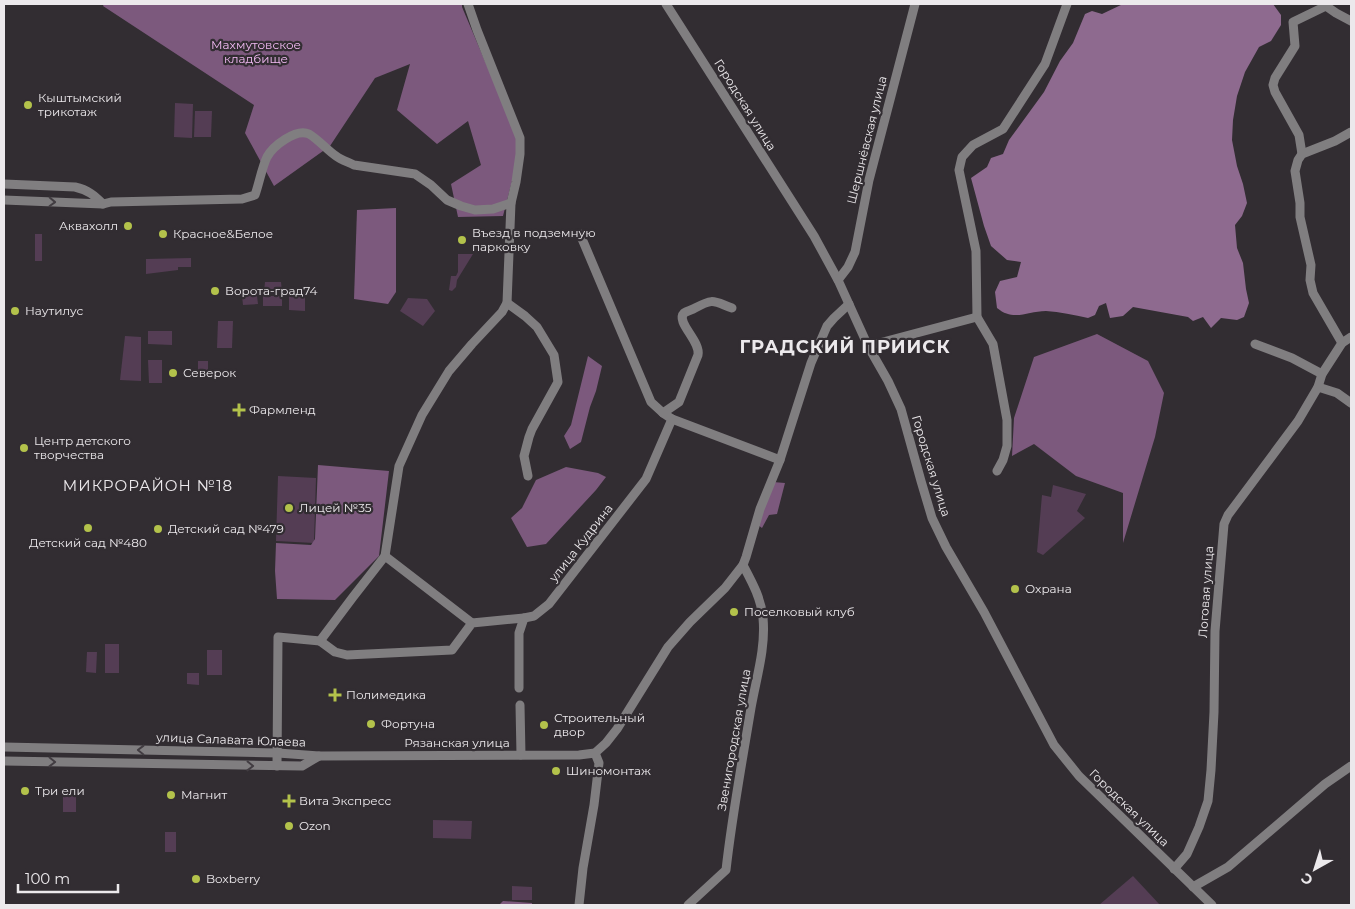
<svg xmlns="http://www.w3.org/2000/svg" width="1355" height="909" font-family="Montserrat,sans-serif">
  <rect width="100%" height="100%" fill="#322d32"/>
  <g fill="#543d54">
    <polygon points="175,103 193,104 192,138 174,137"/>
    <polygon points="195,111 212,111 211,137 194,137"/>
    <rect x="35" y="234" width="7" height="27"/>
    <polygon points="458,254 473,254 457,280 456,287 452,291 449,290 451,276 456,276 458,272"/>
    <polygon points="191,258 191,267 178,267 178,270 146,274 146,259"/>
    <polygon points="265,282 281,282 282,292 264,292"/>
    <polygon points="289,294 305,294 305,311 289,310"/>
    <polygon points="242,296 257,296 258,304 243,305"/>
    <rect x="263" y="296" width="19" height="10"/>
    <polygon points="408,298 427,299 435,311 423,326 400,311"/>
    <polygon points="218,321 233,321 232,348 217,348"/>
    <polygon points="148,331 172,331 172,345 148,344"/>
    <polygon points="125,336 141,337 141,381 120,380"/>
    <polygon points="148,360 162,360 162,383 149,383"/>
    <rect x="198" y="361" width="10" height="15"/>
    <polygon points="278,476 316,478 314,543 276,541"/>
    <polygon points="1053,485 1086,494 1077,511 1085,518 1043,555 1037,552 1042,495 1051,497"/>
    <rect x="105" y="644" width="14" height="29"/>
    <rect x="207" y="650" width="15" height="25"/>
    <polygon points="87,652 97,652 96,673 86,672"/>
    <polygon points="187,673 199,673 199,685 187,684"/>
    <rect x="63" y="792" width="13" height="20"/>
    <polygon points="433,820 472,821 471,839 433,838"/>
    <rect x="165" y="832" width="11" height="20"/>
    <polygon points="1133,876 1160,905 1099,905"/>
    <polygon points="512,886 532,887 532,900 512,900"/>
  </g>
  <g fill="#7c597d">
    <polygon points="104,4 462,4 462,7 521,146 503,216 458,217 451,184 481,165 468,121 437,144 397,110 410,64 375,78 330,146 274,186 245,133 254,105 103,6"/>
    <polygon points="396,208 396,292 388,304 354,299 357,210"/>
    <polygon points="1097,334 1148,361 1164,393 1155,437 1123,543 1123,493 1076,476 1034,444 1012,456 1014,418 1034,357"/>
    <polygon points="588,356 602,366 596,391 590,407 581,442 570,449 564,436 571,425"/>
    <polygon points="318,465 389,471 379,556 335,600 277,599 275,571 276,543 311,545 315,539"/>
    <polygon points="566,467 598,473 606,477 596,490 546,544 527,547 511,518 522,508 536,480"/>
    <polygon points="773,482 785,483 777,514 769,515 762,528 758,525"/>
    <polygon points="503,901 532,903 532,905 499,905"/>
  </g>
  <path fill="#8e6a8f" d="M1123,4H1273L1281,15V25L1271,41L1259,47L1245,72L1237,96L1233,120L1232,140L1237,166L1243,184L1247,203L1242,216L1235,225L1237,248L1243,263L1246,289L1249,303L1244,317L1237,320L1221,318L1211,328L1203,317L1193,321L1188,317L1133,307L1123,316L1110,318L1106,303L1099,306L1095,315L1088,318C1074,315 1060,312 1046,311C1027,311 1014,322 997,308L995,292L1000,281L1017,277L1021,262L1007,260L991,246L984,226L971,178L987,167L991,158L1003,154L1009,140L1044,92L1060,61L1073,43L1085,14L1092,11L1102,14Z"/>
  <g fill="none" stroke-linecap="round" stroke-linejoin="round">
    <g stroke="#807e80" stroke-width="9">
      <polyline points="666,4 814,236 838,280 868,346 888,381 901,409 921,481 932,518 946,547 984,612 1054,745 1079,776 1212,905"/>
      <polyline points="1302,154 1299,135 1275,92 1273,85 1275,78 1295,46 1293,22 1326,6 1336,13 1351,21"/>
      <path d="M4,184L75,187C88,190 94,195 103,204"/>
      <path d="M4,200L103,204L111,202L242,199L255,195C259,184 262,167 267,157C273,146 296,128 309,134C319,140 327,150 336,156C341,160 348,162 354,165L415,174L431,185L447,200L461,206L475,210L493,209L511,203"/>
      <polyline points="838,280 848,267 855,252 869,180 915,4"/>
      <polyline points="507,303 525,316 537,327 554,355 558,382 532,429 529,437 524,456 528,476"/>
      <polyline points="1342,343 1313,293 1310,280 1311,265 1300,217 1300,203 1295,171 1298,160 1302,154 1335,141 1351,132"/>
      <polyline points="1255,344 1292,358 1322,374"/>
      <polyline points="868,346 977,317"/>
      <polyline points="1318,387 1337,393 1351,403"/>
      <path d="M663,413L679,402L698,355C701,341 675,322 684,313C687,311 692,310 695,308C714,298 713,301 732,308"/>
      <polyline points="672,419 780,460"/>
      <polyline points="997,471 1003,460 1007,446 1007,420 993,344 977,317 976,251 959,170 962,157 973,145 1003,129 1045,64 1067,4"/>
      <polyline points="385,556 472,623"/>
      <polyline points="320,641 335,652 347,655 452,650 472,623 524,618"/>
      <polyline points="519,688 519,633 524,618 534,616 549,604 646,479 672,419 663,413 651,402 580,234"/>
      <polyline points="520,705 521,755"/>
      <polyline points="4,747 278,753 319,756 579,755 595,753 606,743 617,729 668,647 690,622 725,588 743,565 746,557 760,509 780,460 811,363 827,326 834,318 849,304"/>
      <polyline points="4,761 302,766 319,756"/>
      <polyline points="277,766 278,637 320,641 353,597 385,556 399,466 422,415 449,371 472,344 502,312 507,303 511,203 516,182 520,154 520,138 477,30 468,4"/>
      <polyline points="1174,869 1187,854 1199,827 1208,801 1211,770 1214,712 1215,631 1224,524 1228,515 1298,421 1318,387 1322,374 1342,343 1351,337"/>
      <polyline points="1193,887 1228,867 1325,784 1351,766"/>
      <polyline points="579,905 583,868 594,805 599,763 595,753"/>
      <path d="M688,905L726,870C732,816 742,762 751,708C756,679 766,648 763,618C761,598 752,582 743,565"/>
    </g>
  </g>
  <defs><path id="oneway-chevron" d="M-2-3.5L2.5 0L-2 3.5" fill="none" stroke-width="1.6" stroke-linecap="round" stroke-linejoin="round" transform="scale(1.25)"/></defs>
  <g stroke="#423d42">
    <use href="#oneway-chevron" transform="translate(52 202) rotate(2)"/>
    <use href="#oneway-chevron" transform="translate(141 750) rotate(-179)"/>
    <use href="#oneway-chevron" transform="translate(52 762) rotate(1)"/>
    <use href="#oneway-chevron" transform="translate(250 766) rotate(1)"/>
  </g>
  <g fill="#b3c24b" stroke="#322d32" stroke-width="2">
    <circle cx="28" cy="105" r="5"/>
    <circle cx="128" cy="226" r="5"/>
    <circle cx="163" cy="234" r="5"/>
    <circle cx="462" cy="240" r="5"/>
    <circle cx="215" cy="291" r="5"/>
    <circle cx="15" cy="311" r="5"/>
    <circle cx="173" cy="373" r="5"/>
    <path d="M236.5 402.5h5v5h5v5h-5v5h-5v-5h-5v-5h5z"/>
    <circle cx="24" cy="448" r="5"/>
    <circle cx="289" cy="508" r="5"/>
    <circle cx="88" cy="528" r="5"/>
    <circle cx="158" cy="529" r="5"/>
    <circle cx="1015" cy="589" r="5"/>
    <circle cx="734" cy="612" r="5"/>
    <path d="M332.5 687.5h5v5h5v5h-5v5h-5v-5h-5v-5h5z"/>
    <circle cx="371" cy="724" r="5"/>
    <circle cx="544" cy="725" r="5"/>
    <circle cx="556" cy="771" r="5"/>
    <circle cx="25" cy="791" r="5"/>
    <circle cx="171" cy="795" r="5"/>
    <path d="M286.5 793.5h5v5h5v5h-5v5h-5v-5h-5v-5h5z"/>
    <circle cx="289" cy="826" r="5"/>
    <circle cx="196" cy="879" r="5"/>
  </g>
  <g text-anchor="middle" stroke-width="4.5" stroke-linejoin="round" paint-order="stroke">
    <g font-size="12" fill="#f4bbf5" stroke="#322d32">
      <text x="256" y="49">Махмутовское<tspan x="256" dy="14">кладбище</tspan></text>
    </g>
    <g font-size="12" fill="#ece9ec" stroke="#322d32" text-anchor="start">
      <text x="38" y="102">Кыштымский<tspan x="38" dy="14">трикотаж</tspan></text>
      <text x="118" y="230" text-anchor="end">Аквахолл</text>
      <text x="472" y="237">Въезд в подземную<tspan x="472" dy="14">парковку</tspan></text>
      <text x="173" y="238">Красное&amp;Белое</text>
      <text x="225" y="295">Ворота-град74</text>
      <text x="25" y="315">Наутилус</text>
      <text x="183" y="377">Северок</text>
      <text x="249" y="414">Фармленд</text>
      <text x="34" y="445">Центр детского<tspan x="34" dy="14">творчества</tspan></text>
      <text x="299" y="512">Лицей №35</text>
      <text x="168" y="533">Детский сад №479</text>
      <text x="88" y="547" text-anchor="middle">Детский сад №480</text>
      <text x="1025" y="593">Охрана</text>
      <text x="744" y="616">Поселковый клуб</text>
      <text x="346" y="699">Полимедика</text>
      <text x="554" y="722">Строительный<tspan x="554" dy="14">двор</tspan></text>
      <text x="381" y="728">Фортуна</text>
      <text x="566" y="775">Шиномонтаж</text>
      <text x="35" y="795">Три ели</text>
      <text x="181" y="799">Магнит</text>
      <text x="299" y="805">Вита Экспресс</text>
      <text x="299" y="830">Ozon</text>
      <text x="206" y="883">Boxberry</text>
    </g>
    <g font-size="12" fill="#ece9ec" stroke="#322d32">
      <text transform="translate(745 105) rotate(58)" y="4">Городская улица</text>
      <text transform="translate(867 140) rotate(-76)" y="4">Шершнёвская улица</text>
      <text transform="translate(931 466) rotate(73)" y="4">Городская улица</text>
      <text transform="translate(581 543) rotate(-52)" y="4">улица Кудрина</text>
      <text transform="translate(1206 592) rotate(-86)" y="4">Логовая улица</text>
      <text transform="translate(231 740) rotate(2)" y="4">улица Салавата Юлаева</text>
      <text transform="translate(734 740) rotate(-80)" y="4">Звенигородская улица</text>
      <text x="457" y="747">Рязанская улица</text>
      <text transform="translate(1129 808) rotate(44)" y="4">Городская улица</text>
    </g>
    <g font-size="15" letter-spacing="1" fill="#ece9ec" stroke="#322d32">
      <text x="148" y="491">МИКРОРАЙОН №18</text>
    </g>
    <g font-size="18" font-weight="bold" letter-spacing="1" fill="#ece9ec" stroke="#322d32">
      <text x="845" y="353">ГРАДСКИЙ ПРИИСК</text>
    </g>
  </g>
  <rect width="1355" height="909" fill="none" stroke="#ece9ec" stroke-width="10"/>
  <g transform="translate(1315 869) rotate(219)" stroke="#322d32" stroke-width="4" paint-order="stroke">
  <path d="M0-4L9 19L0 12L-9 19Z" fill="#ece9ec"/>
  <text y="-8" font-size="14" font-weight="bold" text-anchor="middle" fill="#ece9ec">С</text>
  </g>
  <path d="M18 884v8h100v-8" fill="none" stroke="#ece9ec" stroke-width="2.5"/>
  <text x="25" y="884" font-size="15" fill="#ece9ec" stroke="#322d32" stroke-width="4" paint-order="stroke">100 m</text>
</svg>
